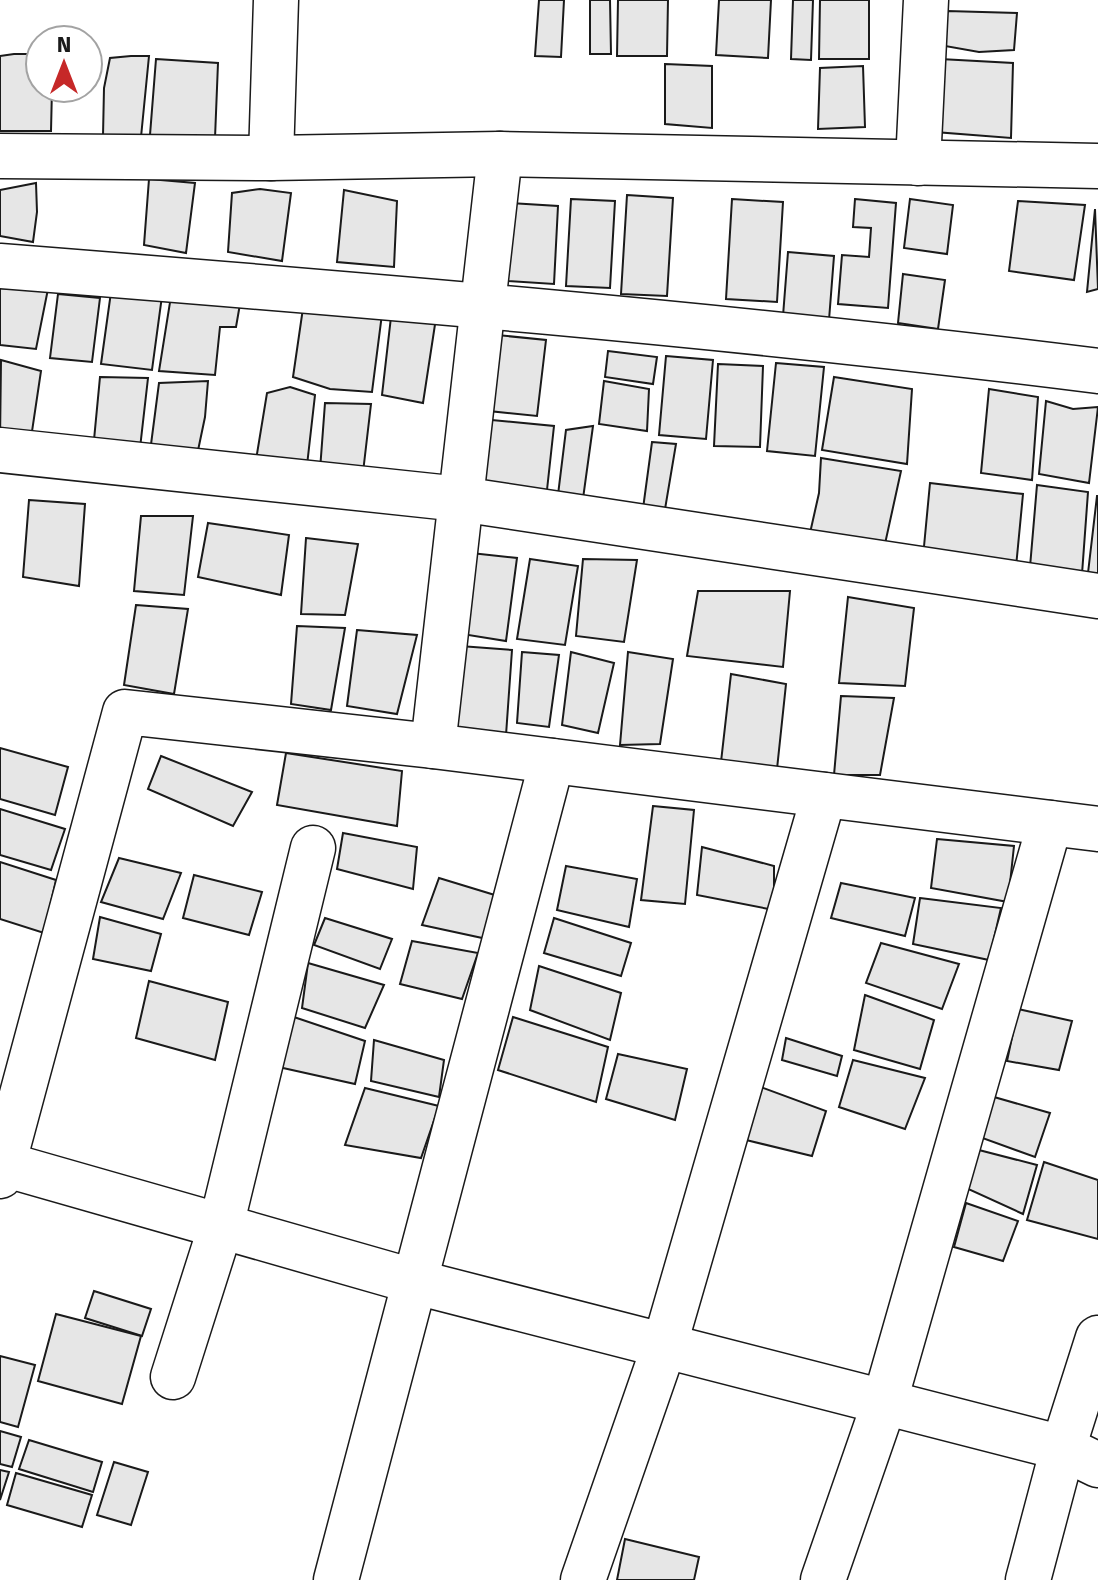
<svg xmlns="http://www.w3.org/2000/svg" width="1098" height="1580" font-family="'Fira Sans',sans-serif">
  <rect width="100%" height="100%" fill="#fff"/>
  <g fill="#e6e6e6" stroke="#1a1a1a" stroke-width="2">
    <polygon points="539,0 564,0 561,57 535,56"/>
    <polygon points="590,0 610,0 611,54 590,54"/>
    <polygon points="618,0 668,0 667,56 617,56"/>
    <polygon points="719,0 771,0 768,58 716,55"/>
    <polygon points="793,0 813,0 811,60 791,59"/>
    <polygon points="820,0 869,0 869,59 819,59"/>
    <polygon points="947,11 1017,13 1014,50 979,52 945,46"/>
    <polygon points="14,54 40,54 40,88 52,88 51,131 0,131 0,56"/>
    <polygon points="131,56 149,56 141,137 103,136 104,88 110,58"/>
    <polygon points="156,59 218,63 215,138 187,141 150,135"/>
    <polygon points="940,59 1013,63 1011,138 935,132"/>
    <polygon points="665,64 712,66 712,128 665,124"/>
    <polygon points="863,66 865,127 818,129 820,68"/>
    <polygon points="149,179 195,183 186,253 144,245"/>
    <polygon points="36,183 37,212 33,242 0,236 0,190"/>
    <polygon points="260,189 291,193 282,261 228,252 232,193"/>
    <polygon points="344,190 397,201 394,267 337,262"/>
    <polygon points="627,195 673,198 667,296 621,294"/>
    <polygon points="571,199 615,201 610,288 566,286"/>
    <polygon points="732,199 783,202 777,302 726,299"/>
    <polygon points="855,199 896,203 888,308 838,304 842,255 869,257 871,228 853,227"/>
    <polygon points="910,199 953,205 947,254 904,248"/>
    <polygon points="1018,201 1085,205 1074,280 1009,271"/>
    <polygon points="510,203 558,206 554,284 507,281"/>
    <polygon points="1095,209 1098,289 1087,292"/>
    <polygon points="788,252 834,256 829,320 783,316"/>
    <polygon points="903,274 945,280 938,329 898,323"/>
    <polygon points="0,288 48,289 36,349 0,345"/>
    <polygon points="111,292 162,296 152,370 101,364"/>
    <polygon points="58,294 100,298 92,362 50,358"/>
    <polygon points="171,296 240,304 236,327 220,327 215,375 159,371"/>
    <polygon points="303,308 382,314 372,392 330,389 293,377"/>
    <polygon points="391,317 436,318 423,403 382,395"/>
    <polygon points="497,335 546,340 537,416 489,411"/>
    <polygon points="608,351 657,357 653,384 605,377"/>
    <polygon points="666,356 713,360 706,439 659,435"/>
    <polygon points="1,360 41,371 30,445 0,442"/>
    <polygon points="776,363 824,367 815,456 767,451"/>
    <polygon points="718,364 763,366 760,447 714,446"/>
    <polygon points="100,377 148,378 140,448 94,440"/>
    <polygon points="834,377 912,389 907,464 822,450"/>
    <polygon points="208,381 205,417 196,460 150,452 159,383"/>
    <polygon points="604,381 649,389 647,431 599,424"/>
    <polygon points="290,387 315,395 306,474 255,466 267,393"/>
    <polygon points="989,389 1038,397 1032,480 981,473"/>
    <polygon points="1046,401 1073,409 1098,407 1089,483 1039,474"/>
    <polygon points="325,403 371,404 362,481 320,470"/>
    <polygon points="481,419 554,426 546,499 473,491"/>
    <polygon points="593,426 582,506 557,503 566,430"/>
    <polygon points="652,442 676,444 663,521 642,516"/>
    <polygon points="821,458 901,471 883,553 808,542 819,493"/>
    <polygon points="930,483 1023,494 1016,567 923,557"/>
    <polygon points="1037,485 1088,492 1082,574 1030,567"/>
    <polygon points="1097,496 1098,496 1098,574 1088,573"/>
    <polygon points="29,500 85,504 79,586 23,577"/>
    <polygon points="141,516 193,516 184,595 134,591"/>
    <polygon points="208,523 289,535 281,595 198,577"/>
    <polygon points="306,538 358,544 345,615 301,614"/>
    <polygon points="471,553 517,558 506,641 462,634"/>
    <polygon points="530,559 578,566 565,645 517,639"/>
    <polygon points="583,559 637,560 624,642 576,636"/>
    <polygon points="698,591 790,591 783,667 687,656"/>
    <polygon points="848,597 914,608 905,686 839,683"/>
    <polygon points="136,605 188,609 174,694 124,685"/>
    <polygon points="297,626 345,628 331,710 291,704"/>
    <polygon points="357,630 417,635 397,714 347,706"/>
    <polygon points="460,646 512,650 506,735 447,727"/>
    <polygon points="522,652 559,655 549,727 517,723"/>
    <polygon points="571,652 614,663 598,733 562,725"/>
    <polygon points="628,652 673,659 660,744 620,745"/>
    <polygon points="731,674 786,684 777,769 721,762"/>
    <polygon points="841,696 894,698 880,775 834,775"/>
    <polygon points="0,748 68,767 55,815 0,799"/>
    <polygon points="286,753 402,771 397,826 277,805"/>
    <polygon points="161,756 252,792 233,826 148,789"/>
    <polygon points="653,806 694,810 685,904 641,900"/>
    <polygon points="0,809 65,829 51,870 0,855"/>
    <polygon points="343,833 417,847 413,889 337,869"/>
    <polygon points="937,839 1014,846 1008,902 931,888"/>
    <polygon points="702,847 774,866 774,910 697,895"/>
    <polygon points="119,858 181,873 163,919 101,902"/>
    <polygon points="0,862 56,880 44,933 0,919"/>
    <polygon points="566,866 637,879 629,927 557,910"/>
    <polygon points="194,875 262,892 249,935 183,918"/>
    <polygon points="439,878 498,896 487,939 422,925"/>
    <polygon points="841,883 915,898 905,936 831,918"/>
    <polygon points="920,898 1001,908 989,960 913,944"/>
    <polygon points="100,917 161,934 151,971 93,959"/>
    <polygon points="325,918 392,939 380,969 314,945"/>
    <polygon points="554,918 631,943 621,976 544,953"/>
    <polygon points="412,941 478,953 462,999 400,984"/>
    <polygon points="881,943 959,964 942,1009 866,983"/>
    <polygon points="308,963 384,985 365,1028 302,1008"/>
    <polygon points="539,966 621,993 610,1040 530,1010"/>
    <polygon points="149,981 228,1002 215,1060 136,1038"/>
    <polygon points="865,995 934,1020 920,1069 854,1050"/>
    <polygon points="1018,1009 1072,1021 1059,1070 1007,1061"/>
    <polygon points="291,1016 365,1041 355,1084 274,1066"/>
    <polygon points="513,1017 608,1047 596,1102 498,1070"/>
    <polygon points="786,1038 842,1056 837,1076 782,1060"/>
    <polygon points="374,1040 444,1060 439,1097 371,1081"/>
    <polygon points="618,1054 687,1069 675,1120 606,1099"/>
    <polygon points="853,1060 925,1078 905,1129 839,1107"/>
    <polygon points="758,1086 826,1111 812,1156 746,1140"/>
    <polygon points="365,1088 439,1106 421,1158 345,1145"/>
    <polygon points="987,1095 1050,1113 1035,1157 974,1135"/>
    <polygon points="975,1149 1037,1165 1023,1214 966,1188"/>
    <polygon points="1044,1162 1098,1180 1098,1239 1027,1220"/>
    <polygon points="966,1203 1018,1221 1003,1261 954,1247"/>
    <polygon points="94,1291 151,1309 142,1336 85,1318"/>
    <polygon points="56,1314 141,1336 122,1404 38,1381"/>
    <polygon points="0,1356 35,1365 18,1427 0,1422"/>
    <polygon points="0,1431 21,1437 12,1467 0,1464"/>
    <polygon points="29,1440 102,1462 93,1492 19,1469"/>
    <polygon points="114,1462 148,1472 131,1525 97,1515"/>
    <polygon points="0,1470 9,1472 0,1500"/>
    <polygon points="16,1473 92,1495 82,1527 7,1505"/>
    <polygon points="625,1539 699,1557 694,1580 617,1580"/>
  </g>
  <g fill="none" stroke-linecap="round" stroke-linejoin="round">
    <defs>
      <g id="minor">
        <polyline points="500,154 433,746 1098,829"/>
        <polyline points="0,156 271,158 500,154 1098,166"/>
        <polyline points="271,158 276,0"/>
        <polyline points="918,163 926,0"/>
        <path d="M0,266C367,295 733,325 1098,371"/>
        <polyline points="0,450 460,499 1098,596"/>
        <polyline points="0,1163 416,1282 1063,1448 1098,1465"/>
        <polyline points="0,1176 125,712 433,746"/>
        <polyline points="173,1377 221,1226 313,848"/>
        <polyline points="336,1580 552,761"/>
        <polyline points="583,1580 664,1347 824,795"/>
        <polyline points="823,1580 884,1404 1050,823"/>
        <polyline points="1028,1580 1063,1448 1098,1338"/>
      </g>
    </defs>
    <use href="#minor" stroke="#1a1a1a" stroke-width="47"/>
    <use href="#minor" stroke="#fff" stroke-width="44"/>
  </g>
  <g transform="translate(64 64)"><circle r="38" fill="#ffffff" stroke="#a3a3a3" stroke-width="2"/>
  <path d="M0-6L14 30L0 20L-14 30Z" fill="#c62828"/>
  <text y="-12" font-size="22" font-weight="bold" text-anchor="middle" fill="#1a1a1a">N</text>
  </g>
</svg>
